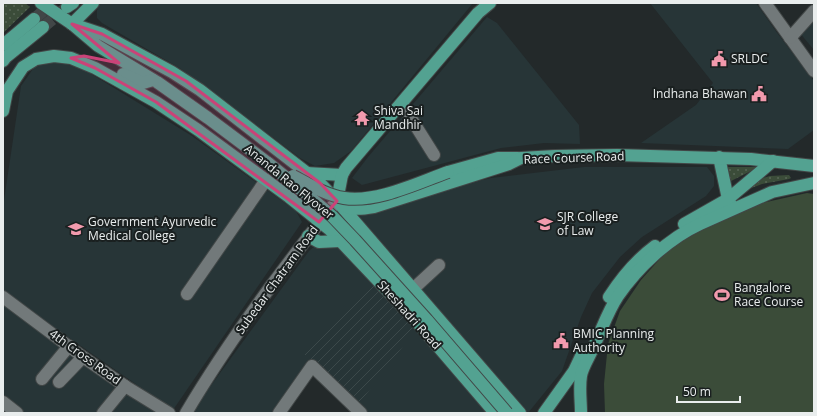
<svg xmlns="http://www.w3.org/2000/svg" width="817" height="416" font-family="'Open Sans',sans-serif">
  <defs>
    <pattern id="industrial-furrows" width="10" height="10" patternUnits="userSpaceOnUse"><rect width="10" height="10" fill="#273537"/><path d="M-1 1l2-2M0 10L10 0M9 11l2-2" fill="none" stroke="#3c494a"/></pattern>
    <pattern id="grass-dots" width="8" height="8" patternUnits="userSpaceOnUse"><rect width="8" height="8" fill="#3b4c39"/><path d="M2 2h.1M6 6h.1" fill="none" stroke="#576656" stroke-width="1.8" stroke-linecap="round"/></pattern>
  </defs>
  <rect width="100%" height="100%" fill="#23292a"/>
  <g fill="#273537">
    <polygon points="100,3 473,3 351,151 334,163 315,166 300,158 181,69 102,23 97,18 97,10"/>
    <polygon points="650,3 756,3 778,34 814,81 814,130 788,149 641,143 696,105 713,83"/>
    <polygon points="814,15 814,50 799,32"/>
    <polygon points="487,17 497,23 579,125 580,144 544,143 501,148 362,185 352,178 368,157"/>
    <polygon points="57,61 85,70 192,136 296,211 302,222 173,410 3,292 3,207 21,86 35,66"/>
    <polygon points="584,167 707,167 714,176 714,186 706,196 642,237 620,257 592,293 581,317 562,371 528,413 361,225 360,216 449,187 491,178"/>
    <polygon points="317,244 341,246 492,413 365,413 310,361 273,413 197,413 193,410 309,251"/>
    <polygon points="3,300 166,413 3,413"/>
  </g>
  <polygon fill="url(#industrial-furrows)" points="375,282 417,328 358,405 302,352"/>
  <g fill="url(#grass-dots)">
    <polygon points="3,3 25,3 30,7 3,33"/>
    <polygon points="726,167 759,167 731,181"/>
    <polygon points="789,175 791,178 789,179 762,184 741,192 759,179 770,176"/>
  </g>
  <polygon fill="#3b4c39" points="807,193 814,194 814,413 605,413 604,384 608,344 620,311 641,280 667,251 712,221 757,204"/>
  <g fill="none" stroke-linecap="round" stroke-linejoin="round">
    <g stroke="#414647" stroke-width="12" stroke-dasharray="12 6" stroke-linecap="butt">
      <polyline points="34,19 53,3"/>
      <polyline points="43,27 65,9"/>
    </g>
    <defs>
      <g id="minor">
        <polyline points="765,3 814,71"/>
        <polyline points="790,38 814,11"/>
        <polyline points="402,104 434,155"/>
        <polyline points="413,289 439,265"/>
        <polyline points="187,294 266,180"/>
        <polyline points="3,297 83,357 125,386 169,413"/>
        <polyline points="42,379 69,346"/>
        <polyline points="59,382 83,357"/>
        <polyline points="3,402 17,413"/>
        <polyline points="103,413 125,386"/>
        <path d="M186,413C212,369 241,327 271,286C293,257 314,228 337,201"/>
        <polyline points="279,413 312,366 361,413"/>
      </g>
      <g id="major">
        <polyline points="41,3 72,24 98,46 157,82 208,118 268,163"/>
        <polyline points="67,7 73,3"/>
        <polyline points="72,24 102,34 172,72 200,90 320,183 337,201 520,413"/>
        <polyline points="72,24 93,3"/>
        <polyline points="3,45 34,19"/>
        <polyline points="3,61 6,57 43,27"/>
        <polyline points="123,74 143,83 153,80"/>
        <polyline points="3,111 7,91 23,67 36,59 54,56 71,58 95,68 156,102 198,130 289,197 329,229 417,322 495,413"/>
        <polyline points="719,157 728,199 731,205"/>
        <polyline points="448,172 498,158 518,158"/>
        <polyline points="306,173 342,175"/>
        <polyline points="337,201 342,175 346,168 478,13 490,3"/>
        <path d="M340,203C350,211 362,209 374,207L509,164L521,158L555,156L617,155L751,159L814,166"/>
        <polyline points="684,224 728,199 773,161"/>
        <polyline points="308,236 319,242 340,241"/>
        <path d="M609,297C622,277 636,260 655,246"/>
        <polyline points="544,413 574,371 583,352"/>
        <path d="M581,413C581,401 579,388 581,376C582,368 591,354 594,346C602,329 608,311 618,296C638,267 668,239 700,224L772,192L814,183"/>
      </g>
    </defs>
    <use href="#minor" stroke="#424747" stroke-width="14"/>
    <use href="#major" stroke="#424747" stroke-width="14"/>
    <use href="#minor" stroke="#72797a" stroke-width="12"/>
    <use href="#major" stroke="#53a291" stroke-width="12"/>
    <defs>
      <g id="major-bridge">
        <polyline points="268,163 310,197 332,216 355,240 427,320 507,413"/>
        <path d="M293,176C310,185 326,195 344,198C377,203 417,183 448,172"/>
      </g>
    </defs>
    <use href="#major-bridge" stroke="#424747" stroke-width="14" stroke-linecap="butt"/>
    <use href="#major-bridge" stroke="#53a291" stroke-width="12"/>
  </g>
  <path fill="#ca4378" fill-opacity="0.2" stroke="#ca4378" stroke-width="3" stroke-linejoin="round" d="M72,24L102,34L186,81L320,183L337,201L319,222L156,102L95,68L71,58L84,56L119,63Z"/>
  <defs>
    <symbol id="civic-bare" viewBox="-9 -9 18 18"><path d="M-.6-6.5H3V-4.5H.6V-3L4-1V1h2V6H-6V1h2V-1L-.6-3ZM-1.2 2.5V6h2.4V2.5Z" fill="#f29aad" stroke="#1a2020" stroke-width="2.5" paint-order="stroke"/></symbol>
    <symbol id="temple-bare" viewBox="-9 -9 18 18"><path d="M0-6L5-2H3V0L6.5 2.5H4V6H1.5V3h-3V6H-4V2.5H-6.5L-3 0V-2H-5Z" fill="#f29aad" stroke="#1a2020" stroke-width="2.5" paint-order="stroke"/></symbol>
    <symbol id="university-bare" viewBox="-9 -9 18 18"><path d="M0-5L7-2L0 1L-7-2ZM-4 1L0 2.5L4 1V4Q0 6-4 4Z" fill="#f29aad" stroke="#1a2020" stroke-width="2.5" paint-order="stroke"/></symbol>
    <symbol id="stadium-bare" viewBox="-9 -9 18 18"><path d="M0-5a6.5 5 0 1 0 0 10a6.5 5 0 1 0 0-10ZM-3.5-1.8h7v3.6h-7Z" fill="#f29aad" stroke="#1a2020" stroke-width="2.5" paint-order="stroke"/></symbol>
  </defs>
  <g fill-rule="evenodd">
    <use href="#civic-bare" x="708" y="48" width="22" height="22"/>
    <use href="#civic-bare" x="748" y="83" width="22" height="22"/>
    <use href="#temple-bare" x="351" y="107" width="22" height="22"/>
    <use href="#university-bare" x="534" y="213" width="22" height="22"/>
    <use href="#university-bare" x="65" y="218" width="22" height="22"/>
    <use href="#stadium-bare" x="711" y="284" width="22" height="22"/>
    <use href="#civic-bare" x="550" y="330" width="22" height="22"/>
  </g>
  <g text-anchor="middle" stroke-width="4" stroke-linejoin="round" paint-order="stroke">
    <g font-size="12" fill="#e9eded" stroke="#1a2020" text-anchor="start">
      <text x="731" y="63">SRLDC</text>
      <text x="747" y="98" text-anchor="end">Indhana Bhawan</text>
      <text x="374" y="115">Shiva Sai<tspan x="374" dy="14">Mandhir</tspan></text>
      <text x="557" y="221">SJR College<tspan x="557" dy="14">of Law</tspan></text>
      <text x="88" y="226">Government Ayurvedic<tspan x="88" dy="14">Medical College</tspan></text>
      <text x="734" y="292">Bangalore<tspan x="734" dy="14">Race Course</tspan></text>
      <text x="573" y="338">BMIC Planning<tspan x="573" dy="14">Authority</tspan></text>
    </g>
    <g font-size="12" fill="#e9eded" stroke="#1a2020">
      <text transform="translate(574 158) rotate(-2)" y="4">Race Course Road</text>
      <text transform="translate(289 182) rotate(39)" y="4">Ananda Rao Flyover</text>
      <text transform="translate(277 280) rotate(-54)" y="4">Subedar Chatram Road</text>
      <text transform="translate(409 315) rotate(48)" y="4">Sheshadri Road</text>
      <text transform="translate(85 357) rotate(36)" y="4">4th Cross Road</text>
    </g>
  </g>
  <rect width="817" height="416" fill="none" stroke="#e9eded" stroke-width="8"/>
  <path d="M677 396v6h63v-6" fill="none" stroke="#e9eded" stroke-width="2"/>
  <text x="683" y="396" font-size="12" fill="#e9eded" stroke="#1a2020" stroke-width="3" paint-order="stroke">50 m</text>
</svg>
